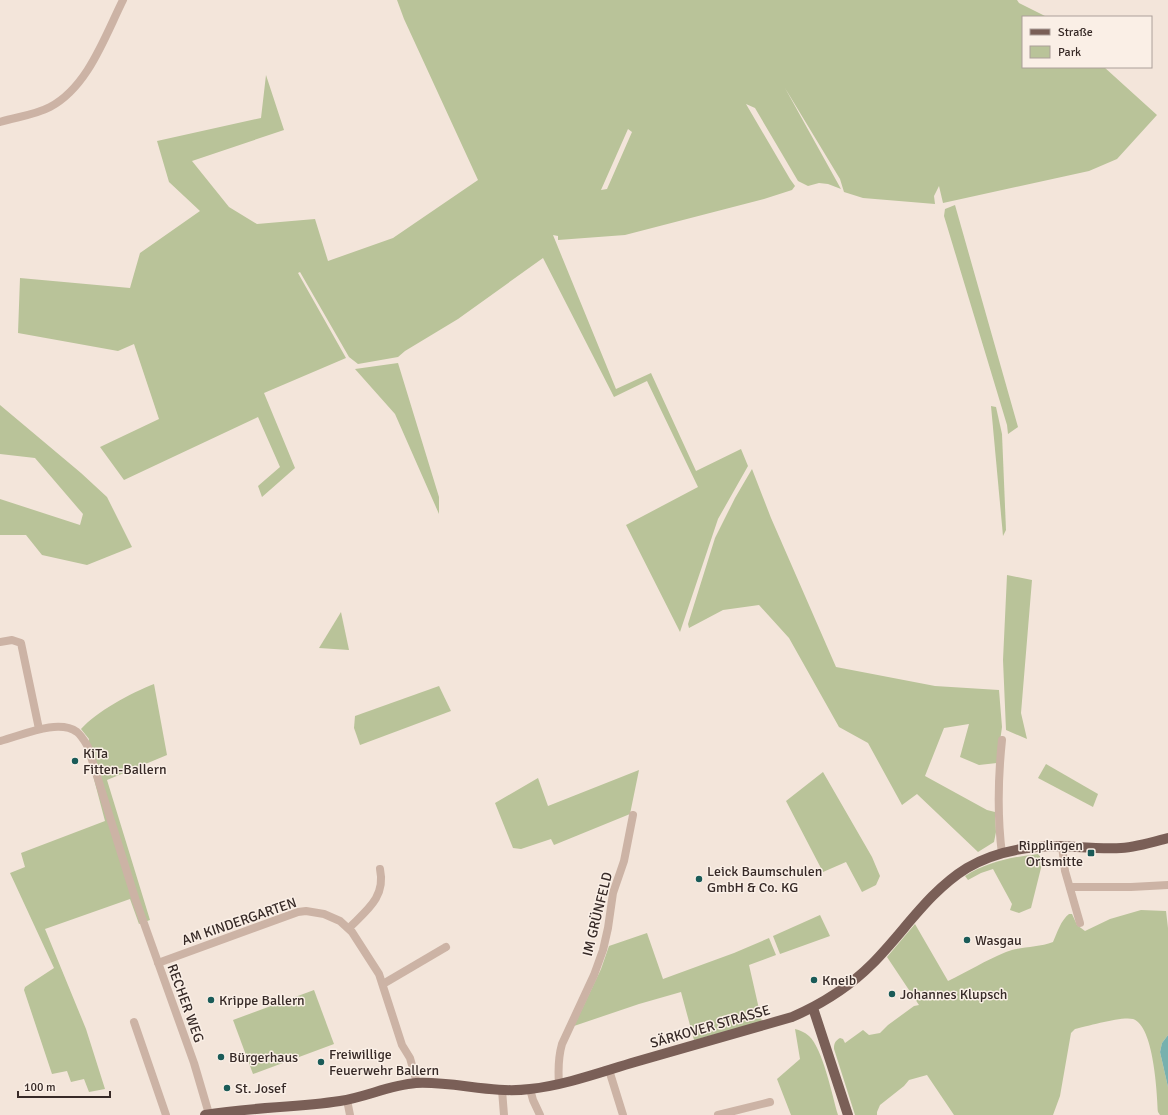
<svg xmlns="http://www.w3.org/2000/svg" width="1168" height="1115" font-family="Signika,sans-serif">
  <rect width="100%" height="100%" fill="#f3e5da"/>
  <g fill="#b9c399" fill-rule="evenodd">
    <path d="M397,0H1017L1019,3L1047,17H1023V67H1104L1157,115L1117,159L1089,171L943,203L939,186L934,196L935,204L863,198L844,192L840,179L785,88L841,189L828,184L819,183L808,186L798,181L755,108L746,104L790,179L795,186L792,190L764,199L625,235L558,240V236L553,235L616,389L651,373L696,471L741,449L748,466L718,519L680,632L626,525L698,487L647,381L614,397L543,258L458,319L405,351L398,357L358,364L349,357L300,272L298,273L346,358L264,393L295,468L262,497L258,486L280,467L258,417L124,480L100,447L159,419L134,344L118,351L18,333L20,278L130,288L140,253L200,211L169,182L157,141L261,118L266,75L284,130L192,161L229,207L257,224L315,219L328,261L393,238L478,180L404,19ZM628,129L632,132L607,189L601,190Z"/>
    <polygon points="955,205 1018,427 1008,434 1007,425 944,216 945,209"/>
    <polygon points="398,363 439,497 439,514 395,414 355,369"/>
    <polygon points="0,405 81,473 107,497 132,547 87,565 42,555 26,535 0,535 0,499 80,525 83,514 35,458 0,454"/>
    <polygon points="991,406 996,407 1002,434 1006,530 1003,536"/>
    <polygon points="752,469 771,518 836,667 935,686 999,690 1002,727 997,763 979,765 960,757 969,724 944,728 925,776 987,810 995,812 996,832 994,842 978,852 917,794 902,805 868,743 839,727 789,638 759,605 723,610 689,628 688,624 715,538 735,498"/>
    <polygon points="1007,575 1032,580 1021,713 1027,739 1006,730 1003,660"/>
    <polygon points="341,612 349,650 319,648"/>
    <path d="M154,684L167,755L107,780L150,920L139,924L130,899L45,929L86,1029L105,1089L89,1092L84,1079L71,1082L67,1071L52,1074L24,990L25,987L54,968L10,873L25,867L21,853L105,821L86,749L89,739L81,729C97,711 131,693 154,684Z"/>
    <polygon points="439,686 451,711 360,745 354,728 355,716"/>
    <polygon points="1046,764 1098,794 1093,807 1038,778"/>
    <polygon points="639,770 630,814 554,845 551,839 521,849 513,848 495,803 538,778 548,806"/>
    <polygon points="823,772 872,857 880,876 876,885 862,892 846,862 823,872 786,801"/>
    <path d="M1038,854L1043,860L1031,908L1019,913L1010,910L1012,904L993,869L981,873L968,880L965,876C987,862 1012,857 1038,854Z"/>
    <path d="M1141,910L1166,911L1168,928V1035L1162,1043L1160,1052L1168,1087V1115H1160L1158,1112C1157,1093 1154,1026 1133,1019C1122,1016 1088,1026 1075,1029L1071,1033L1060,1096L1053,1115H954L927,1075L909,1080L904,1086L880,1105L877,1112V1115H855L834,1049C834,1043 835,1041 840,1038L843,1039L845,1043L863,1030L869,1035L880,1033L888,1025L914,1006L919,1005L887,957L915,924L948,981C967,972 986,960 1006,952C1021,946 1038,948 1053,942C1057,933 1061,920 1069,914H1072L1077,925L1085,931L1110,919Z"/>
    <polygon points="820,915 830,936 780,954 773,936"/>
    <polygon points="647,933 663,979 734,953 769,938 776,955 749,965 762,1022 694,1040 681,992 639,1004 574,1026 601,969 609,946"/>
    <polygon points="314,990 334,1044 253,1074 233,1020"/>
    <path d="M795,1029C800,1030 804,1032 809,1036C823,1049 832,1095 838,1115H791L777,1079L800,1059Z"/>
  </g>
  <polygon fill="#77b1ae" points="1168,1035 1168,1087 1160,1052 1162,1043"/>
  <g fill="none" stroke-linecap="round" stroke-linejoin="round">
    <g stroke="#ccb3a5" stroke-width="8">
      <path d="M0,122C16,117 35,115 50,107C88,87 105,36 123,0"/>
      <polyline points="0,642 12,640 21,643 39,729"/>
      <path d="M0,741C21,736 58,718 77,732C82,736 85,742 88,747L136,901L194,1063L209,1114"/>
      <polyline points="1062,846 1065,871 1080,923"/>
      <path d="M1002,854C997,815 998,778 1002,740"/>
      <polyline points="1070,887 1131,887 1168,885"/>
      <path d="M349,928C367,910 386,897 380,869"/>
      <polyline points="158,963 298,912 306,911 324,914 340,921 352,932 379,974 402,1045 410,1058 417,1083"/>
      <polyline points="383,984 446,947"/>
      <polyline points="134,1022 166,1115"/>
      <polyline points="609,1070 623,1115"/>
      <path d="M559,1084C558,1070 558,1058 562,1044L594,975L603,950L608,928L613,893L624,861L633,815"/>
      <polyline points="530,1089 533,1100 540,1115"/>
      <polyline points="502,1090 504,1115"/>
      <polyline points="347,1100 350,1115"/>
      <polyline points="718,1115 770,1102"/>
    </g>
    <g stroke="#7a5f57" stroke-width="10">
      <polyline points="813,1008 848,1115"/>
      <path d="M205,1115C250,1107 295,1108 340,1101C366,1097 390,1085 416,1083C454,1081 492,1094 530,1089C566,1085 601,1072 635,1062C688,1047 740,1032 792,1017C822,1004 848,988 872,964C904,932 928,892 967,868C994,852 1029,846 1060,846C1081,847 1101,849 1121,848C1137,847 1153,842 1168,838"/>
    </g>
  </g>
  <g fill="#1a5b58" stroke="#faefe6" stroke-width="1.5">
    <circle cx="75" cy="761" r="4"/>
    <rect x="1087" y="849" width="8" height="8" rx="2"/>
    <circle cx="699" cy="879" r="4"/>
    <circle cx="967" cy="940" r="4"/>
    <circle cx="814" cy="980" r="4"/>
    <circle cx="892" cy="994" r="4"/>
    <circle cx="211" cy="1000" r="4"/>
    <circle cx="221" cy="1057" r="4"/>
    <circle cx="321" cy="1062" r="4"/>
    <circle cx="227" cy="1088" r="4"/>
  </g>
  <g text-anchor="middle" stroke-width="3" stroke-linejoin="round" paint-order="stroke">
    <g font-size="14" fill="#372a27" stroke="#faefe6" text-anchor="start">
      <text x="83" y="758">KiTa<tspan x="83" dy="16">Fitten-Ballern</tspan></text>
      <text x="1083" y="850" text-anchor="end">Ripplingen<tspan x="1083" dy="16">Ortsmitte</tspan></text>
      <text x="707" y="876">Leick Baumschulen<tspan x="707" dy="16">GmbH &amp; Co. KG</tspan></text>
      <text x="975" y="945">Wasgau</text>
      <text x="822" y="985">Kneib</text>
      <text x="900" y="999">Johannes Klupsch</text>
      <text x="219" y="1005">Krippe Ballern</text>
      <text x="329" y="1059">Freiwillige<tspan x="329" dy="16">Feuerwehr Ballern</tspan></text>
      <text x="229" y="1062">Bürgerhaus</text>
      <text x="235" y="1093">St. Josef</text>
    </g>
    <g font-size="14" fill="#372a27" stroke="#faefe6">
      <text transform="translate(597 914) rotate(-76)" y="5">IM GRÜNFELD</text>
      <text transform="translate(239 921) rotate(-19)" y="5">AM KINDERGARTEN</text>
      <text transform="translate(186 1003) rotate(70)" y="5">RECHER WEG</text>
      <text transform="translate(710 1026) rotate(-16)" y="5">SÄRKOVER STRASSE</text>
    </g>
  </g>
  <rect x="1022" y="16" width="130" height="52" fill="#faefe6" stroke="#aca09a"/>
  <rect x="1030" y="29" width="20" height="6" fill="#7a5f57" stroke="#aca09a"/>
  <text x="1058" y="36" font-size="12" fill="#372a27">Straße</text>
  <rect x="1030" y="46" width="20" height="12" fill="#b9c399" stroke="#aca09a"/>
  <text x="1058" y="56" font-size="12" fill="#372a27">Park</text>
  <path d="M18 1091v6h92v-6" fill="none" stroke="#372a27" stroke-width="2"/>
  <text x="24" y="1091" font-size="12" fill="#372a27" stroke="#faefe6" stroke-width="3" paint-order="stroke">100 m</text>
</svg>
